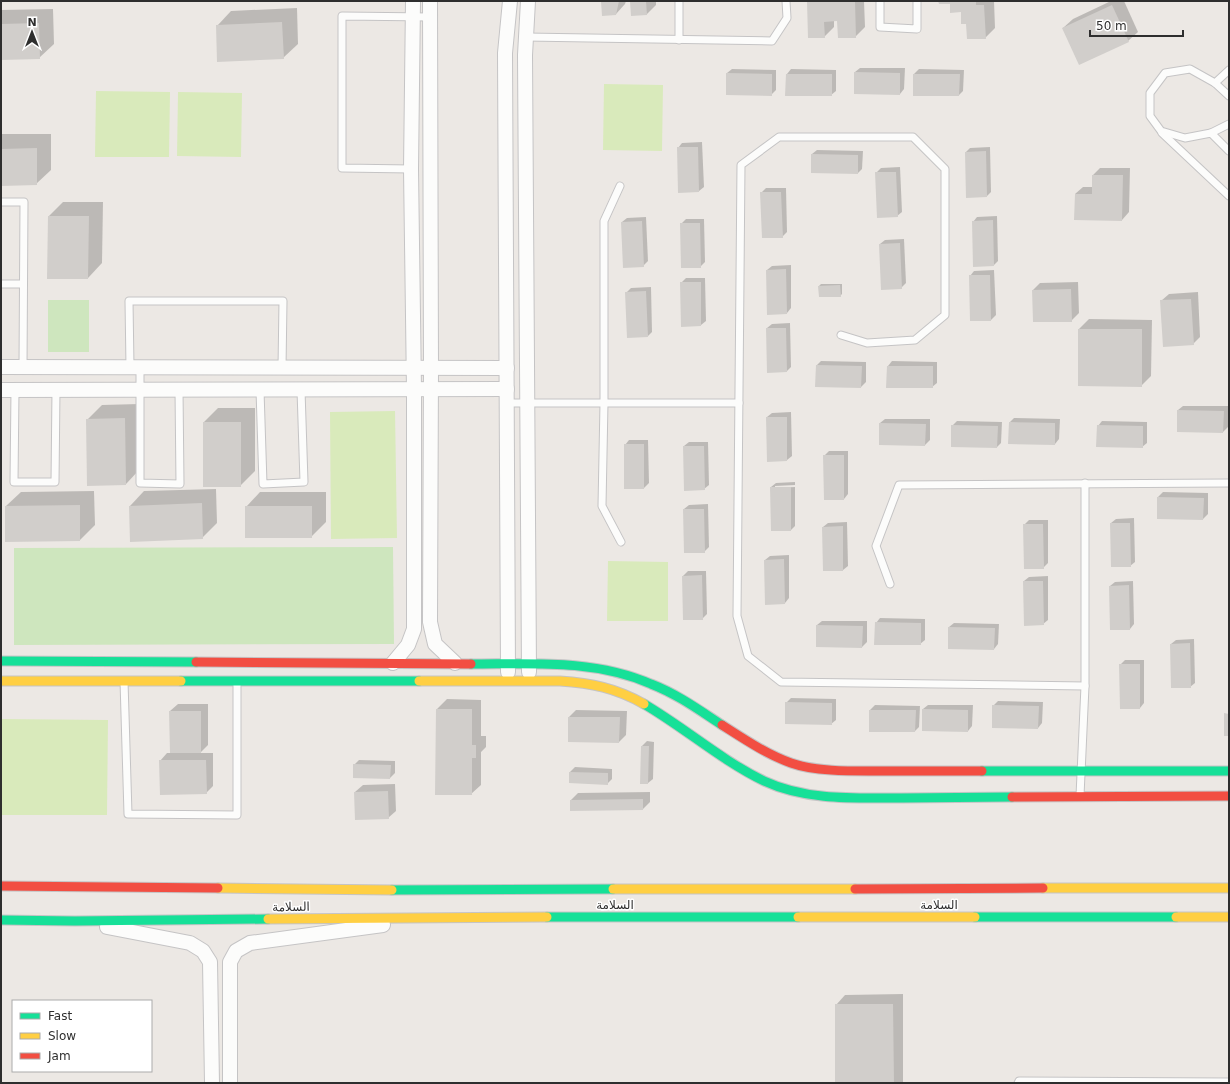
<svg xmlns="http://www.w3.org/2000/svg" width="1230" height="1084" font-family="'DejaVu Sans',Vazirmatn,sans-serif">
  <rect width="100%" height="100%" fill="#ece8e4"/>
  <g fill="#cee6be">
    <rect x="48" y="300" width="41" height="52"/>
    <polygon points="393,547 394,644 14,645 14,548"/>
  </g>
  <g fill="#d9eabb">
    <polygon points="604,84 663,85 662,151 603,150"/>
    <polygon points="96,91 170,92 169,157 95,157"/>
    <polygon points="178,92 242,93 241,157 177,156"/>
    <polygon points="395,411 397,538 331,539 330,412"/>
    <polygon points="608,561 668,562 668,621 607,621"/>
    <polygon points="1,719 108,720 107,815 1,815"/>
  </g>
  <g fill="#0003">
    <polygon points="602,1 626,1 625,4 616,14"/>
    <polygon points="631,1 656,1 656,5 646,15"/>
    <polygon points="808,1 864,1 865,27 855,37 838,20 834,20 834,27 824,37"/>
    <polygon points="939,1 994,1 995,28 985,38 967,23 962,11 951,3"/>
    <polygon points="1111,1 1124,1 1138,32 1128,41 1063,28 1073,19"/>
    <polygon points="297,8 298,44 283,58 217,26 231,11"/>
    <polygon points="53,9 54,44 39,58 1,59 1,10"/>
    <polygon points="860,68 905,68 904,89 900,94 855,72"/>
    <polygon points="732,69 776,70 776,90 771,95 727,73"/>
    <polygon points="791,69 836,70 836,91 831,95 787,74"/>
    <polygon points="919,69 964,70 963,91 959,95 914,74"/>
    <polygon points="1,134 51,134 51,170 36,184 1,185"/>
    <polygon points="702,142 704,187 699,191 678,148 682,143"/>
    <polygon points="990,147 991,192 987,196 966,152 970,148"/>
    <polygon points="817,150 863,151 862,169 858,173 812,154"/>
    <polygon points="900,167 902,212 897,216 876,173 881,168"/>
    <polygon points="1100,168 1130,168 1129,212 1122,220 1075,219 1075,194 1083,187 1093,187 1093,175"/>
    <polygon points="766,188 786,188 787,232 782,237 761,193"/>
    <polygon points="63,202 103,202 102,263 88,278 49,216"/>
    <polygon points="997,216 998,261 994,265 973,222 977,217"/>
    <polygon points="646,217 648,261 643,266 622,222 627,218"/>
    <polygon points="686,219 704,219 705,262 700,267 681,224"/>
    <polygon points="904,239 906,283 901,288 880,244 885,240"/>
    <polygon points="791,265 791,308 787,313 767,270 772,266"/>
    <polygon points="994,270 996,315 991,320 970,276 974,271"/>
    <polygon points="686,278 705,278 706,321 701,325 681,283"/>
    <polygon points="1078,282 1079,313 1071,321 1033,290 1040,283"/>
    <polygon points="821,284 842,284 842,294 840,296 819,286"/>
    <polygon points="651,287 652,332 648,336 626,293 631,288"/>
    <polygon points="1198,292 1200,337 1193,344 1161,301 1169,294"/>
    <polygon points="1089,319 1152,320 1151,376 1141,386 1079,329"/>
    <polygon points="790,323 791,367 787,371 767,328 772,324"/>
    <polygon points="821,361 866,362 866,382 861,387 817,365"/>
    <polygon points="892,361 937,362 937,383 932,387 888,366"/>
    <polygon points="139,404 140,469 126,484 87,420 102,405"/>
    <polygon points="1183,406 1228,406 1228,427 1223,432 1178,410"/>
    <polygon points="218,408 255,408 255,471 240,486 204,422"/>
    <polygon points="791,412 792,456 787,460 767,417 772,413"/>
    <polygon points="1014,418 1060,419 1059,439 1055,444 1010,422"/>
    <polygon points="885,419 930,419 930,440 925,445 880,423"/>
    <polygon points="957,421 1002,422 1001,443 997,447 952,426"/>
    <polygon points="1102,421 1147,422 1147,443 1142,447 1098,426"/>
    <polygon points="629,440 648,440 649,483 644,488 625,445"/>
    <polygon points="689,442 708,442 709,485 704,489 684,446"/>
    <polygon points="829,451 848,451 848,494 844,499 824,456"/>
    <polygon points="795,482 795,485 775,486 775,488 795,487 795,526 791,530 771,487 776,483"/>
    <polygon points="216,489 217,523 202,538 130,506 144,491"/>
    <polygon points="94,491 95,525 80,540 6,506 21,492"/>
    <polygon points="260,492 326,492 326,522 311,537 246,507"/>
    <polygon points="1163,492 1208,493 1208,514 1203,519 1158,497"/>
    <polygon points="708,504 709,547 704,552 684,509 689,505"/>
    <polygon points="1134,518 1135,562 1130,566 1111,523 1116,519"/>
    <polygon points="1029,520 1048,520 1048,563 1043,568 1024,525"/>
    <polygon points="847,522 848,566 843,570 823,527 828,523"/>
    <polygon points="789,555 789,598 785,603 765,560 770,556"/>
    <polygon points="688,571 706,571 707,614 702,619 684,619 683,576"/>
    <polygon points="1048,576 1048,620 1043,624 1024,581 1029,577"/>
    <polygon points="1133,581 1134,624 1130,629 1110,586 1115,582"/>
    <polygon points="880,618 925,619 925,640 920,644 876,623"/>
    <polygon points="822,621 867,621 867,642 862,647 817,625"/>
    <polygon points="954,623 999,624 998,644 994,649 949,627"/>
    <polygon points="1194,639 1195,683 1190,687 1171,644 1176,640"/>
    <polygon points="1125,660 1144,660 1144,703 1140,708 1120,665"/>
    <polygon points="791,698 836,699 836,720 831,724 786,703"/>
    <polygon points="447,699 481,700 481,736 486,736 486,747 481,752 481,785 471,794 436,794 437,709"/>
    <polygon points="998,701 1043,702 1042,723 1038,728 993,706"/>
    <polygon points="178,704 208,704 208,745 200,753 213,753 213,786 206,793 160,761 167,753 171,753 170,711"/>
    <polygon points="875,705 920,706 919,727 915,731 870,710"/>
    <polygon points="928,705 973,705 972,726 968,731 923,709"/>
    <polygon points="576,710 627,711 626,735 619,742 569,717"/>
    <polygon points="647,741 654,742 653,779 648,783 642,746"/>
    <polygon points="359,760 395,761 395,773 390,778 354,765"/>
    <polygon points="575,767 612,769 612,779 607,784 570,782 570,772"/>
    <polygon points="395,784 396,811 388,818 355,792 363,785"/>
    <polygon points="650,792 650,802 643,809 571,800 578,793"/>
    <polygon points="903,994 903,1083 836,1083 836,1005 845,995"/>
  </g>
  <g fill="#d1cecb">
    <polygon points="601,1 619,1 616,15 602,16"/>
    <polygon points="630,1 646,1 647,15 631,16"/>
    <polygon points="807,1 855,1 856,38 838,38 837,21 824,22 825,38 808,38"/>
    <polygon points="938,1 976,1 976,5 984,5 986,39 967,39 966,24 961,24 961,12 950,13 950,4 939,4"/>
    <polygon points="1112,5 1129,42 1079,65 1062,28"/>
    <polygon points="282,22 284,59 217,62 216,25"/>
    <polygon points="39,23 40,59 1,60 1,24"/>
    <polygon points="854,72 900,73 900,95 854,94"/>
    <polygon points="726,73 772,74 772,96 726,95"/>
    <polygon points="786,74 832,74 832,96 785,96"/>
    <polygon points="913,74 960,74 959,96 913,96"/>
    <polygon points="677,147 698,147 699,192 678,193"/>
    <polygon points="37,148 37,185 1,186 1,149"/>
    <polygon points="986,151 987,197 966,198 965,152"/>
    <polygon points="811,154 858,155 858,174 811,173"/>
    <polygon points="875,172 896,172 898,217 877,218"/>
    <polygon points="1092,175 1123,175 1122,221 1074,220 1075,194 1092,194"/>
    <polygon points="760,192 781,192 783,238 762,238"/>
    <polygon points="48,216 89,216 88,279 47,279"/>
    <polygon points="993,220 994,266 973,267 972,221"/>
    <polygon points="642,221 644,267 623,268 621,222"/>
    <polygon points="680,223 700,223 701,268 681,268"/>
    <polygon points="900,243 902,289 881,290 879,244"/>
    <polygon points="786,269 787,314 767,315 766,270"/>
    <polygon points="969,275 990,275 991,321 970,321"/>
    <polygon points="680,282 701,282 701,326 681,327"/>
    <polygon points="840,285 841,297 819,297 818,286"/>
    <polygon points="1071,289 1072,322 1033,322 1032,290"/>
    <polygon points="646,291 648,337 627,338 625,292"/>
    <polygon points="1191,299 1194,345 1163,347 1160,300"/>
    <polygon points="766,328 786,328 787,372 767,373"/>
    <polygon points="1078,329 1142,329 1142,387 1078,386"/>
    <polygon points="816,365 862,366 861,388 815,387"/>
    <polygon points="887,366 933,366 933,388 886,388"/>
    <polygon points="1177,410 1224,411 1223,433 1177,432"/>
    <polygon points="766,417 787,417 787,461 767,462"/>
    <polygon points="125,418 126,485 87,486 86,419"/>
    <rect x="203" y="422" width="38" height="65"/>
    <polygon points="1009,422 1055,423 1055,445 1008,444"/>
    <polygon points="879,423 926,424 925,446 879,445"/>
    <polygon points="951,425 998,426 997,448 951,447"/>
    <polygon points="1097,425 1143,426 1143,448 1096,447"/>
    <rect x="624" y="444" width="20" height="45"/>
    <polygon points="683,446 704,446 705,490 684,491"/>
    <polygon points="823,455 844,455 844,500 824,500"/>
    <polygon points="770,487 791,487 791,531 771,531"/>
    <polygon points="1157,497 1204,498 1203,520 1157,519"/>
    <polygon points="202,503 203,539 130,542 129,506"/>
    <polygon points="80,505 80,541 5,542 5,506"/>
    <rect x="245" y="506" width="67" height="32"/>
    <polygon points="683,509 704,509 705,553 684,553"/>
    <polygon points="1110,523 1130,523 1131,567 1111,567"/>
    <polygon points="1023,524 1043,524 1044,569 1024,569"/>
    <polygon points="843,526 843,571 823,571 822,527"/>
    <polygon points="784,559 785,604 765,605 764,560"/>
    <polygon points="702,575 703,620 683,620 682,576"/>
    <polygon points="1023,581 1043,581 1044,625 1024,626"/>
    <polygon points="1129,585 1130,630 1110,630 1109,586"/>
    <polygon points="875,622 921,623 921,645 874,645"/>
    <polygon points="816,625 863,626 862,648 816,647"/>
    <polygon points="948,627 995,628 994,650 948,649"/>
    <polygon points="1190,643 1191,688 1171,688 1170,644"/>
    <polygon points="1119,664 1140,664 1140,709 1120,709"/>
    <polygon points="785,702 832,703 832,725 785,724"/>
    <polygon points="992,705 1039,706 1038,729 992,728"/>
    <polygon points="436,709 472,709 472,745 476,745 476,758 472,758 472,795 435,795"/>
    <polygon points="922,709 968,710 968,732 922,731"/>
    <polygon points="869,710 916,710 915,732 869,732"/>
    <polygon points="169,711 201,711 201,753 170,753"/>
    <polygon points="1224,713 1229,714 1229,736 1224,736"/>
    <polygon points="568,717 620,717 619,743 568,742"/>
    <polygon points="641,746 649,746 648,784 640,784"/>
    <polygon points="159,760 206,760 207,794 160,795"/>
    <polygon points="353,764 391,765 390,779 353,778"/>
    <polygon points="569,772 608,773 608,785 569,783"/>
    <polygon points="388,791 389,819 355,820 354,792"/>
    <polygon points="643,799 643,810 570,811 570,800"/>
    <polygon points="835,1004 893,1004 894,1083 835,1083"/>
  </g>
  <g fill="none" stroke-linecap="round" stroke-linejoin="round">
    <defs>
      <g id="lane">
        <polyline points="880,1 880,27 917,29 917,1"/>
        <polyline points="526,37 772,41 787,18 786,1"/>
        <polyline points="679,40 679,1"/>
        <polyline points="1215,83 1229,70"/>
        <polyline points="1229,96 1215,83 1190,69 1165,73 1150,93 1150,116 1161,131 1185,138 1211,133 1229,151"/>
        <polyline points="1162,133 1229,196"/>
        <polyline points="1211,133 1229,124"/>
        <polyline points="411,169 342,168 342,16 430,17"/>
        <polyline points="620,186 604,221 604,403 602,506 621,542"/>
        <polyline points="1,202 24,202 23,367"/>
        <polyline points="1,284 23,284"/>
        <polyline points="841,335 867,343 915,340 945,315 945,169 913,137 779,137 741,165 737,616 748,656 781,682 1085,686"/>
        <polyline points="130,367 129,301 283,301 282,368"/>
        <polyline points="140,367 140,483 180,484 179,390"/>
        <polyline points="15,390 14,482 55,482 56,390"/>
        <polyline points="260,390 263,484 304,482 301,390"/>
        <polyline points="507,403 739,403"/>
        <polyline points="890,584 876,546 899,485 1229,483"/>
        <polyline points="124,681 128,814 237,815 237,681"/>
        <polyline points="1080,796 1085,686 1085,483"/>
        <polyline points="1018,1083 1019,1081 1229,1082"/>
      </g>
      <g id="street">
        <polyline points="430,1 431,368 430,622 435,644 455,663"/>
        <polyline points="528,1 525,55 529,672"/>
        <polyline points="1,367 507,368"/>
        <polyline points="1,390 507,389"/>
        <polyline points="393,663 408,645 414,629 414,390 411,169 413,1"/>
        <polyline points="508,672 505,53 510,1"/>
        <polyline points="107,927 190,943 203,951 210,962 212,1083"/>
        <polyline points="230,1083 230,962 236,951 250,943 383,925"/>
      </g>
      <g id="fast">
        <polyline points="1,661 196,662"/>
        <path d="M471,664C531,664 594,659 651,684C677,694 699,710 722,725"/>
        <polyline points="181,681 419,681"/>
        <path d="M644,704C685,728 721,760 764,781C807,801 856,798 902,798C939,798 975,797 1012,797"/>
        <polyline points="982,771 1229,771"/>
        <polyline points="392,890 613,889"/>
        <polyline points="547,917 798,917"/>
        <polyline points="975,917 1176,917"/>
        <polyline points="1,920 75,921 268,919"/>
      </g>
      <g id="slow">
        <polyline points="1,681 181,681"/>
        <path d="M419,681H560C591,683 616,688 644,704"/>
        <polyline points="218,888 392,890"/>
        <polyline points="1043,888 1229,888"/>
        <polyline points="613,889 855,889"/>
        <polyline points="798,917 975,917"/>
        <polyline points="1176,917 1229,917"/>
        <polyline points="268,919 547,917"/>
      </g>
      <g id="jam">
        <polyline points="196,662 471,664"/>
        <path d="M722,725C744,739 766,754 791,763C816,772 855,771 881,771C915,771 948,771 982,771"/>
        <polyline points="1012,797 1229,796"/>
        <polyline points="1,886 218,888"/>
        <polyline points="855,889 1043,888"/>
      </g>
    </defs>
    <use href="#lane" stroke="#c5c4c5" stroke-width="9"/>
    <use href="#street" stroke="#c5c4c5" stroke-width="16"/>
    <use href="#fast" stroke="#c5c4c5" stroke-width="11"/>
    <use href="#slow" stroke="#c5c4c5" stroke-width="11"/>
    <use href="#jam" stroke="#c5c4c5" stroke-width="11"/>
    <use href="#lane" stroke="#fcfcfb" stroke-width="7"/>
    <use href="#street" stroke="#fcfcfb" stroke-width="14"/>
    <use href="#fast" stroke="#16e098" stroke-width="9"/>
    <use href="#slow" stroke="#ffcf43" stroke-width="9"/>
    <use href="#jam" stroke="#f24e42" stroke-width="9"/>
  </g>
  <g text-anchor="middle" stroke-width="3" stroke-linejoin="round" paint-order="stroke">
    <g font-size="12" fill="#2e2e2e" stroke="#fff">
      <text x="615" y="909">السلامة</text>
      <text x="939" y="909">السلامة</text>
      <text transform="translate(291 907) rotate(-1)" y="4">السلامة</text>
    </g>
  </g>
  <rect width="1230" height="1084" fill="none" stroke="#2e2e2e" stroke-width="4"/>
  <rect x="12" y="1000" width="140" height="72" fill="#ffffff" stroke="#ababab"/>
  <rect x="20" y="1013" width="20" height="6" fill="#16e098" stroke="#ababab"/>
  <text x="48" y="1020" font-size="12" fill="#2e2e2e">Fast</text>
  <rect x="20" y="1033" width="20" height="6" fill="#ffcf43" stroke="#ababab"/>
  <text x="48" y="1040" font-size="12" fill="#2e2e2e">Slow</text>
  <rect x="20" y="1053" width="20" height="6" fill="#f24e42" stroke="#ababab"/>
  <text x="48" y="1060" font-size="12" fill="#2e2e2e">Jam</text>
  <g transform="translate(32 32)" stroke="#ffffff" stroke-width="3" paint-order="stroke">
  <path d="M0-3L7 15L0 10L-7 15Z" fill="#2e2e2e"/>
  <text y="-6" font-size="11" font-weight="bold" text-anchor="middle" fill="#2e2e2e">N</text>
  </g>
  <path d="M1090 30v6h93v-6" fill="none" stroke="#2e2e2e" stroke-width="2"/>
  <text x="1096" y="30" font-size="12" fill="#2e2e2e" stroke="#ffffff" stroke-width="3" paint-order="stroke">50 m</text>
</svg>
